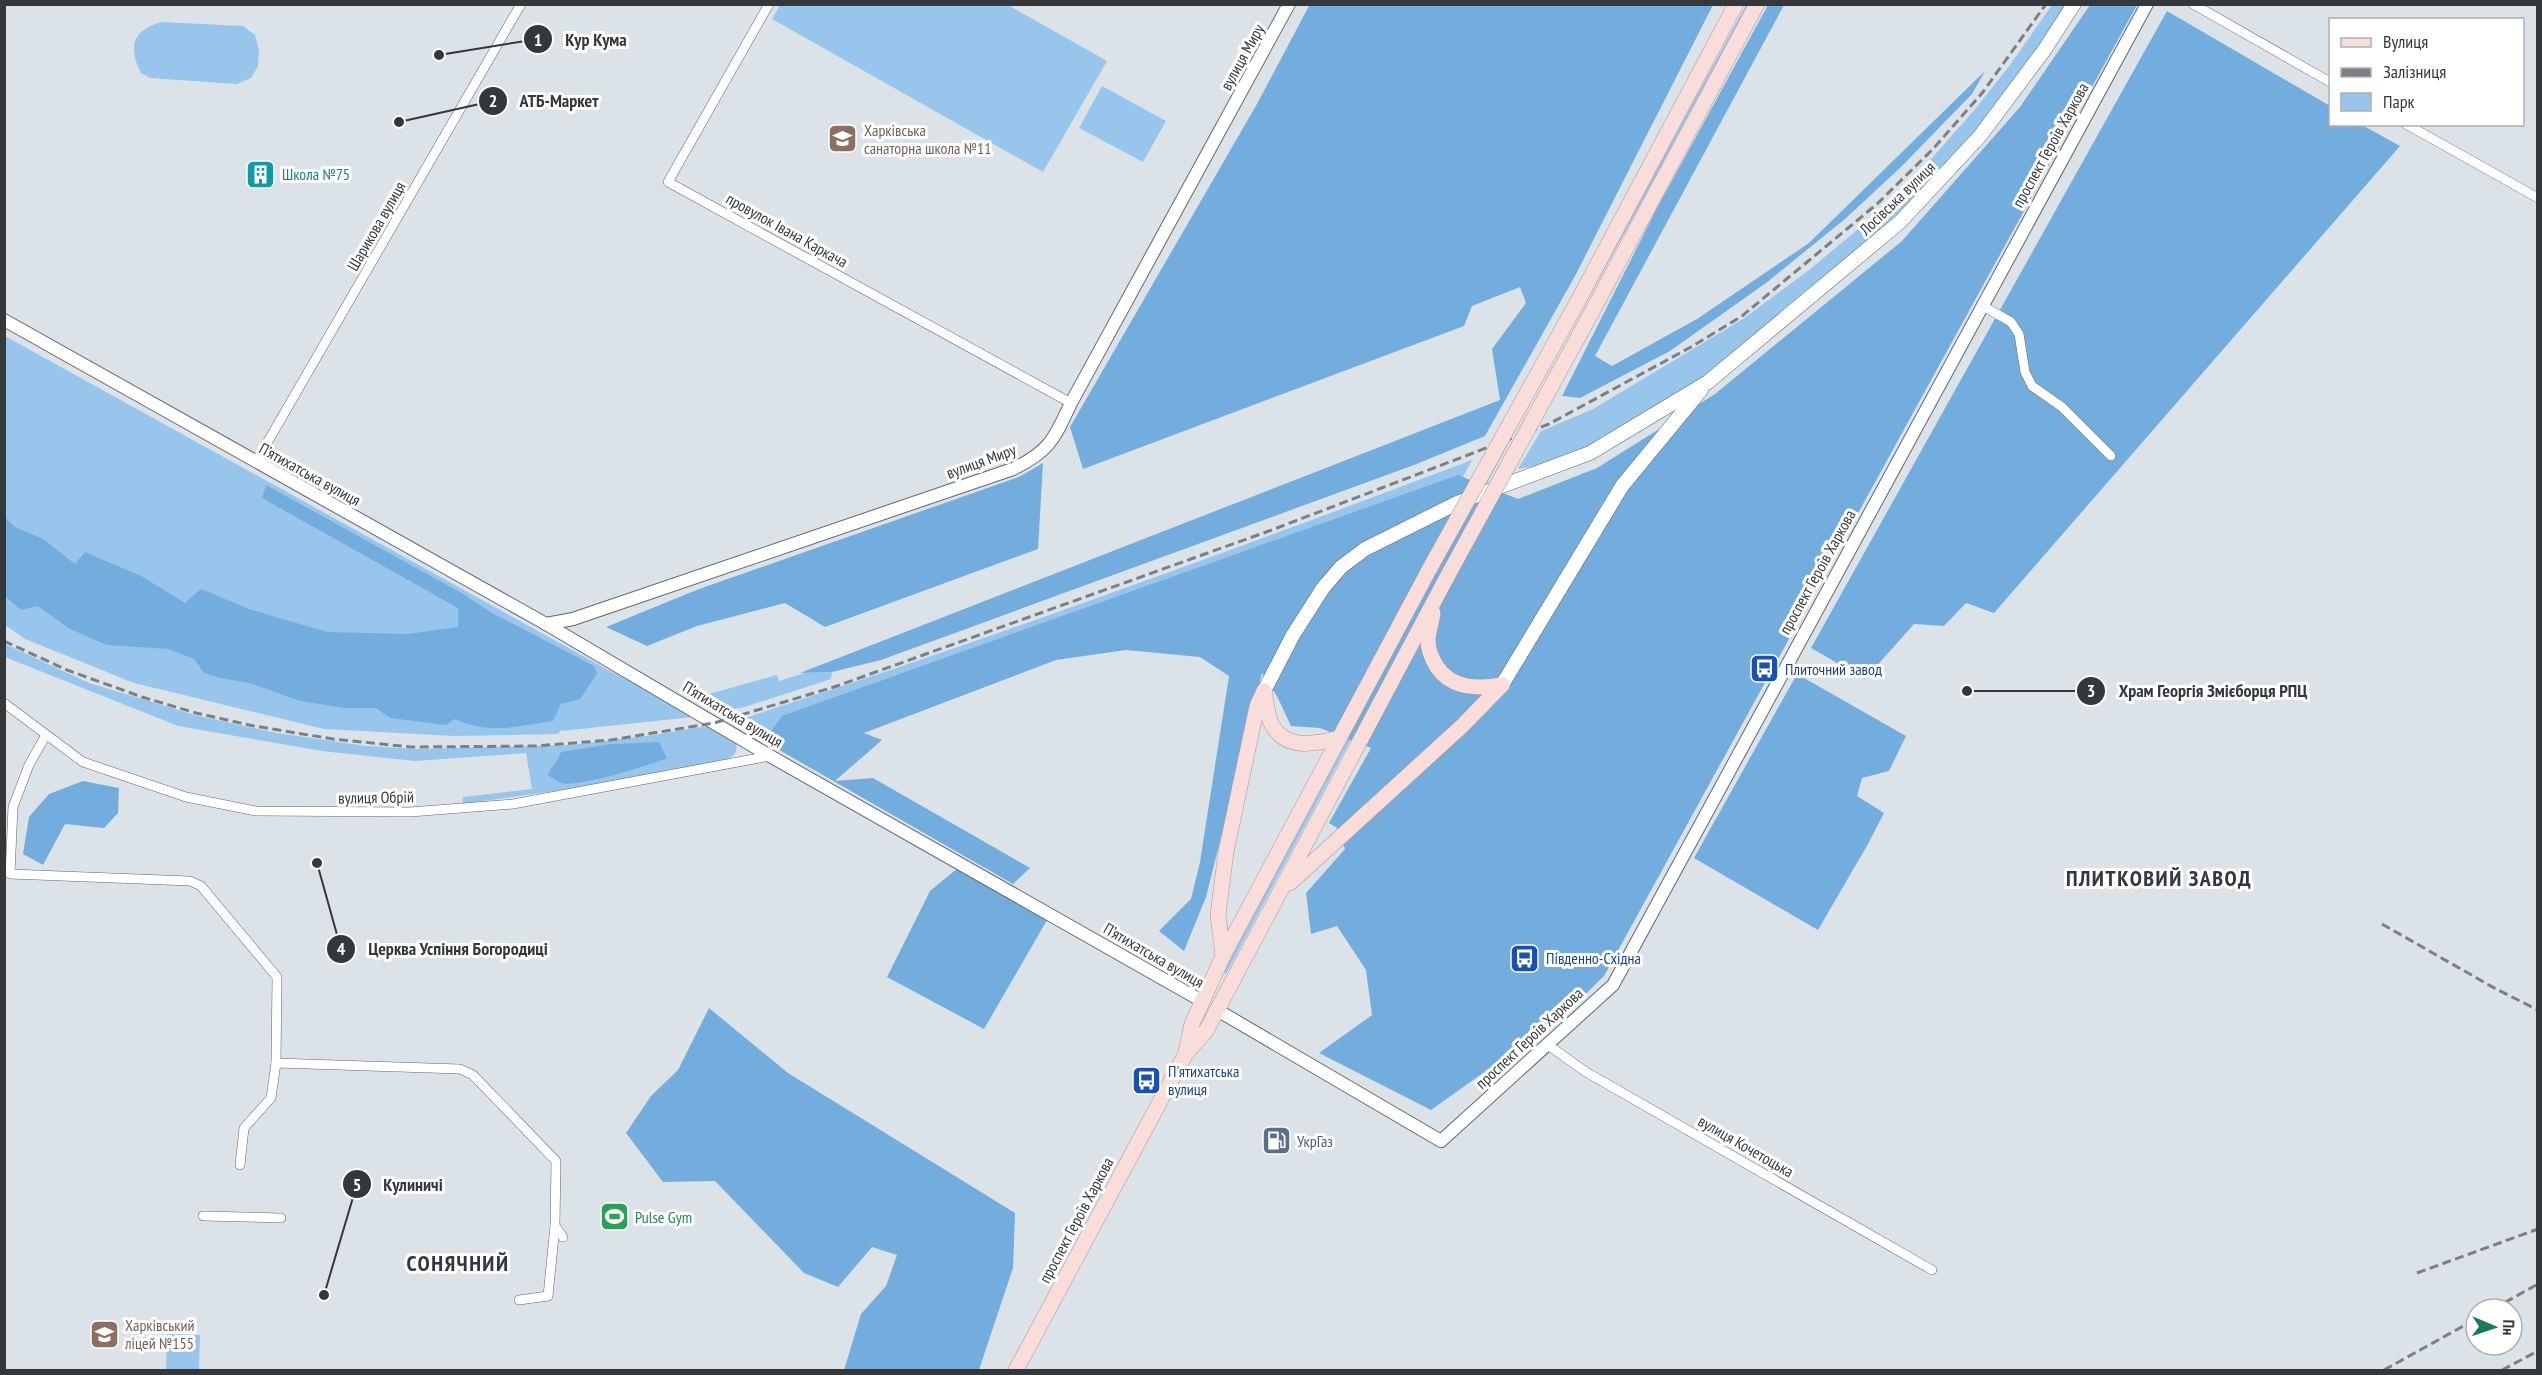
<svg xmlns="http://www.w3.org/2000/svg" width="2542" height="1375" font-family="'PT Sans Narrow',sans-serif">
  <rect width="100%" height="100%" fill="#dbe3e9"/>
  <g fill="#98c5ec">
    <polygon points="780,5 1008,5 1107,61 1043,172 772,19"/>
    <polygon points="1746,5 1751,5 1524,414 1226,974 1223,972 1441,565"/>
    <polygon points="2052,5 2070,5 1968,149 1916,201 1730,360 1592,448 1547,464 1518,469 1541,431 1593,409 1743,319 1809,270 1875,215 1926,165 1976,108 2010,65"/>
    <path d="M161,22L243,26L255,35L259,50L258,66L251,78L237,84L150,78L141,73C128,48 132,30 161,22Z"/>
    <polygon points="1102,86 1166,121 1143,162 1079,128"/>
    <polygon points="5,336 612,672 656,694 693,717 562,731 562,729 558,734 455,736 324,729 134,683 25,639 5,625"/>
    <path d="M1472,460L1463,477L1331,533L774,747L732,722C982,642 1228,552 1472,460Z"/>
    <path d="M5,644L89,683L195,715L277,733L366,746L416,749L572,745L654,735L707,726L735,740C740,753 733,757 722,762L584,787L462,804L463,797L532,789L526,753L415,761L322,751L178,726L5,657Z"/>
    <polygon points="832,672 831,679 745,707 716,712 698,701 698,697 777,675 779,681 805,673"/>
    <polygon points="167,1334 200,1335 199,1370 166,1370"/>
  </g>
  <g fill="#73addd">
    <polygon points="1310,4 1713,5 1575,276 1485,436 1414,465 881,660 832,672 800,673 1500,400 1492,349 1526,303 1520,287 1472,306 1464,326 1083,469 1070,427 1257,104"/>
    <polygon points="1768,5 1784,5 1595,356 1612,366 1697,319 1809,243 1985,71 1972,94 1901,167 1845,219 1766,283 1670,351 1580,398 1562,396 1656,210"/>
    <polygon points="2090,5 2137,5 1604,976 1563,1016 1431,1110 1319,1053 1372,1015 1366,970 1337,926 1311,934 1306,893 1345,849 1337,828 1329,823 1371,748 1320,728 1291,726 1278,698 1262,673 1206,897 1184,951 1159,931 1191,899 1200,862 1229,676 1200,657 1126,650 1056,660 864,733 882,740 835,781 873,778 1030,868 1013,884 774,747 770,733 782,716 1458,475 1518,499 1597,468 1715,394 1902,241 2020,107"/>
    <polygon points="2167,11 2330,106 2330,124 2362,125 2400,146 1994,613 1966,603 1944,626 1914,624 1865,679 1811,648"/>
    <polygon points="1043,463 1038,549 825,627 785,603 697,626 647,646 606,627 699,589 1019,477"/>
    <path d="M266,485L465,595L492,613L594,666L597,674L580,699L561,704L553,721C518,726 489,735 455,719L446,725L390,718L376,708H345L300,701L250,683L220,678L204,673L194,659L168,649L107,645L70,629L38,606L21,610L5,596V517L15,527L43,539L75,564L85,552L141,576L185,603L201,589L249,609L327,632L408,634L458,627V608L262,498Z"/>
    <polygon points="1797,674 1906,736 1889,771 1862,778 1857,796 1884,813 1868,844 1818,930 1694,858"/>
    <path d="M659,742L667,758C651,765 576,788 561,783C557,781 552,778 548,775C551,766 558,762 561,752L611,744Z"/>
    <polygon points="83,781 119,788 118,813 104,828 65,824 43,865 23,854 29,817 49,794"/>
    <polygon points="958,868 1050,915 984,1029 887,977 930,891"/>
    <polygon points="709,1008 788,1073 1015,1213 1013,1268 979,1370 844,1370 861,1314 886,1286 897,1255 872,1247 838,1287 804,1273 715,1181 663,1182 626,1133 651,1096 678,1070"/>
  </g>
  <g fill="none" stroke-linecap="round" stroke-linejoin="round">
    <defs>
      <g id="minor">
        <polyline points="769,4 668,182 1071,403"/>
        <polyline points="2193,4 2330,82"/>
        <polyline points="2406,124 2538,198"/>
        <polyline points="1983,306 2011,322 2019,334 2025,372 2032,386 2062,407 2111,456"/>
        <polyline points="256,462 521,4"/>
        <polyline points="4,703 83,762 186,797 256,811 410,812 513,804 770,756"/>
        <polyline points="46,735 29,765 13,807 10,874 190,881 201,886 277,977 276,1063 460,1069 473,1075 556,1161 555,1226 563,1237"/>
        <polyline points="1548,1045 1586,1072 1932,1270"/>
        <polyline points="240,1165 244,1128 271,1098 276,1063"/>
        <polyline points="203,1216 281,1218"/>
        <polyline points="519,1300 548,1296 555,1226"/>
      </g>
      <g id="tertiary">
        <polyline points="4,320 546,624 770,756 1202,1001"/>
        <path d="M546,624L573,619L1013,469C1050,451 1054,439 1071,403L1289,4"/>
        <polyline points="1217,1010 1441,1141 1613,985 2147,4"/>
      </g>
      <g id="secondary">
        <polyline points="1502,685 1622,486 1701,390"/>
        <polyline points="1264,691 1293,635 1323,588 1341,567 1365,549 1457,503 1590,453 1708,382 1900,222 1980,136 2045,49 2074,4"/>
      </g>
      <g id="primary">
        <polyline points="1578,301 1736,4"/>
        <polyline points="1593,310 1757,4"/>
        <path d="M1433,613C1432,622 1428,632 1428,641C1428,651 1432,659 1437,667C1452,689 1478,689 1502,685"/>
        <path d="M1264,691C1266,701 1267,714 1271,723C1285,751 1315,744 1339,738"/>
        <polyline points="1290,883 1462,726 1502,685"/>
        <polyline points="1223,956 1218,915 1226,852 1257,706 1264,691"/>
        <polyline points="1186,1052 1192,1024 1223,956 1430,568"/>
        <polyline points="1016,1370 1185,1055 1206,1031 1447,577"/>
      </g>
    </defs>
    <use href="#minor" stroke="#61676d" stroke-width="10"/>
    <use href="#tertiary" stroke="#61676d" stroke-width="14"/>
    <use href="#secondary" stroke="#61676d" stroke-width="15"/>
    <use href="#primary" stroke="#b09492" stroke-width="16"/>
    <use href="#minor" stroke="#fff" stroke-width="9"/>
    <use href="#tertiary" stroke="#fff" stroke-width="12"/>
    <use href="#secondary" stroke="#fff" stroke-width="14"/>
    <use href="#primary" stroke="#f8ddda" stroke-width="15"/>
    <g stroke="#7b8084" stroke-width="3" stroke-dasharray="9 4.5" stroke-linecap="butt">
      <polyline points="4,641 67,670 142,697 196,713 254,726 333,739 411,747 536,746 611,740 714,723 834,687 1269,531 1549,424 1691,347 1742,316 1877,204 1933,149 1983,92 2046,4"/>
      <polyline points="2382,924 2496,989 2538,1010"/>
      <polyline points="2417,1273 2538,1229"/>
      <polyline points="2493,1309 2538,1284"/>
      <polyline points="2384,1370 2476,1319"/>
      <polyline points="2502,1370 2538,1351"/>
    </g>
    <defs>
      <g id="primary-bridge">
        <polyline points="1430,568 1578,301"/>
        <polyline points="1447,577 1593,310"/>
      </g>
    </defs>
    <use href="#primary-bridge" stroke="#b09492" stroke-width="16" stroke-linecap="butt"/>
    <use href="#primary-bridge" stroke="#f8ddda" stroke-width="15"/>
  </g>
  <defs>
    <symbol id="school-square" viewBox="-11 -11 22 22"><rect x="-9" y="-9" width="18" height="18" rx="4" fill="#8d6e63" stroke="#fff"/><path d="M0-5L7-2L0 1L-7-2ZM-4 1L0 2.5L4 1V4Q0 6-4 4Z" fill="#fff"/></symbol>
    <symbol id="building-square" viewBox="-11 -11 22 22"><rect x="-9" y="-9" width="18" height="18" rx="4" fill="#0f9aa8" stroke="#fff"/><path d="M-4-6H4V6H1V3H-1V6H-4ZM-2.5-4.3h1.7v1.8h-1.7ZM.8-4.3h1.7v1.8H.8ZM-2.5-1h1.7V.8h-1.7ZM.8-1h1.7V.8H.8Z" fill="#fff"/></symbol>
    <symbol id="bus-square" viewBox="-11 -11 22 22"><rect x="-9" y="-9" width="18" height="18" rx="4" fill="#1a4fb4" stroke="#fff"/><path d="M-5-6H5V4H4V6H2V4H-2V6H-4V4H-5ZM-3.5-4V0h7V-4ZM-3.5 1.2v1.5H-2V1.2ZM2 1.2v1.5H3.5V1.2Z" fill="#fff"/></symbol>
    <symbol id="fuel-square" viewBox="-11 -11 22 22"><rect x="-9" y="-9" width="18" height="18" rx="4" fill="#5c6f8a" stroke="#fff"/><path d="M-5.5-6h7V0h2V4h1.3V-2.5L3-4.5l.8-.8L6-3V5H2.5V1h-1V6h-7ZM-4.2-4.7v3.2H.2V-4.7Z" fill="#fff"/></symbol>
    <symbol id="stadium-square" viewBox="-11 -11 22 22"><rect x="-9" y="-9" width="18" height="18" rx="4" fill="#2e9e5b" stroke="#fff"/><path d="M0-5a6.5 5 0 1 0 0 10a6.5 5 0 1 0 0-10ZM-3.5-1.8h7v3.6h-7Z" fill="#fff"/></symbol>
  </defs>
  <g fill-rule="evenodd">
    <use href="#school-square" x="826" y="122" width="33" height="33"/>
    <use href="#building-square" x="244" y="158" width="33" height="33"/>
    <use href="#bus-square" x="1748" y="652" width="33" height="33"/>
    <use href="#bus-square" x="1508" y="942" width="33" height="33"/>
    <use href="#bus-square" x="1130" y="1064" width="33" height="33"/>
    <use href="#fuel-square" x="1260" y="1124" width="33" height="33"/>
    <use href="#stadium-square" x="598" y="1200" width="33" height="33"/>
    <use href="#school-square" x="88" y="1318" width="33" height="33"/>
  </g>
  <g text-anchor="middle" stroke-width="6" stroke-linejoin="round" paint-order="stroke">
    <g font-size="16" fill="#35383a" stroke="#fff">
      <text transform="translate(1242 57) rotate(-61)" y="6">вулиця Миру</text>
      <text transform="translate(2050 145) rotate(-61)" y="6">проспект Героїв Харкова</text>
      <text transform="translate(1897 198) rotate(-44)" y="6">Лосівська вулиця</text>
      <text transform="translate(376 226) rotate(-60)" y="6">Шарикова вулиця</text>
      <text transform="translate(787 230) rotate(29)" y="6">провулок Івана Каркача</text>
      <text transform="translate(981 461) rotate(-20)" y="6">вулиця Миру</text>
      <text transform="translate(310 474) rotate(29)" y="6">П’ятихатська вулиця</text>
      <text transform="translate(1817 572) rotate(-61)" y="6">проспект Героїв Харкова</text>
      <text transform="translate(733 714) rotate(31)" y="6">П’ятихатська вулиця</text>
      <text transform="translate(376 797) rotate(-1)" y="6">вулиця Обрій</text>
      <text transform="translate(1154 955) rotate(30)" y="6">П’ятихатська вулиця</text>
      <text transform="translate(1529 1038) rotate(-43)" y="6">проспект Героїв Харкова</text>
      <text transform="translate(1746 1146) rotate(30)" y="6">вулиця Кочетоцька</text>
      <text transform="translate(1076 1220) rotate(-62)" y="6">проспект Героїв Харкова</text>
    </g>
    <g font-size="16" fill="#785e54" stroke="#fff" text-anchor="start">
      <text x="864" y="136">Харківська<tspan x="864" dy="18">санаторна школа №11</tspan></text>
      <text x="125" y="1331">Харківський<tspan x="125" dy="18">ліцей №155</tspan></text>
    </g>
    <g font-size="16" fill="#0d838f" stroke="#fff" text-anchor="start">
      <text x="282" y="180">Школа №75</text>
    </g>
    <g font-size="16" fill="#164399" stroke="#fff" text-anchor="start">
      <text x="1785" y="675">Плиточний завод</text>
      <text x="1546" y="964">Південно-Східна</text>
      <text x="1168" y="1077">П'ятихатська<tspan x="1168" dy="18">вулиця</tspan></text>
    </g>
    <g font-size="16" fill="#4e5e75" stroke="#fff" text-anchor="start">
      <text x="1297" y="1147">УкрГаз</text>
    </g>
    <g font-size="16" fill="#27864d" stroke="#fff" text-anchor="start">
      <text x="635" y="1223">Pulse Gym</text>
    </g>
    <g font-size="22" font-weight="bold" letter-spacing="1.5" fill="#35383a" stroke="#fff">
      <text x="2159" y="886">ПЛИТКОВИЙ ЗАВОД</text>
      <text x="458" y="1271">СОНЯЧНИЙ</text>
    </g>
  </g>
  <path fill="none" stroke="#35383a" stroke-width="2" d="M439 55L538 39M399 122L493 101M1967 691L2091 691M317 863L341 949M324 1295L357 1184"/>
  <g fill="#35383a" stroke="#fff" stroke-width="2">
    <circle cx="439" cy="55" r="6"/>
    <circle cx="399" cy="122" r="6"/>
    <circle cx="1967" cy="691" r="6"/>
    <circle cx="317" cy="863" r="6"/>
    <circle cx="324" cy="1295" r="6"/>
    <circle cx="538" cy="39" r="15"/>
    <circle cx="493" cy="101" r="15"/>
    <circle cx="2091" cy="691" r="15"/>
    <circle cx="341" cy="949" r="15"/>
    <circle cx="357" cy="1184" r="15"/>
  </g>
  <g font-size="18" text-anchor="middle" font-weight="bold" fill="#fff">
    <text x="538" y="46">1</text>
    <text x="493" y="107">2</text>
    <text x="2091" y="697">3</text>
    <text x="341" y="955">4</text>
    <text x="357" y="1191">5</text>
  </g>
  <g font-size="18" text-anchor="middle" font-weight="bold" fill="#35383a" stroke="#fff" stroke-width="6" stroke-linejoin="round" paint-order="stroke">
    <text x="596" y="46">Кур Кума</text>
    <text x="559" y="107">АТБ-Маркет</text>
    <text x="2213" y="697">Храм Георгія Змієборця РПЦ</text>
    <text x="458" y="955">Церква Успіння Богородиці</text>
    <text x="413" y="1191">Кулиничі</text>
  </g>
  <rect width="2542" height="1375" fill="none" stroke="#35383a" stroke-width="12"/>
  <rect x="2329" y="18" width="195" height="108" fill="#ffffff" stroke="#aeafb0" stroke-width="1.5"/>
  <rect x="2341" y="38" width="30" height="9" fill="#f8ddda" stroke="#aeafb0" stroke-width="1.5"/>
  <text x="2383" y="48" font-size="18" fill="#35383a">Вулиця</text>
  <rect x="2341" y="68" width="30" height="9" fill="#7b8084" stroke="#aeafb0" stroke-width="1.5"/>
  <text x="2383" y="78" font-size="18" fill="#35383a">Залізниця</text>
  <rect x="2341" y="93" width="30" height="18" fill="#98c5ec" stroke="#aeafb0" stroke-width="1.5"/>
  <text x="2383" y="108" font-size="18" fill="#35383a">Парк</text>
  <g transform="translate(2494 1327) rotate(92)"><circle r="28" fill="#ffffff" stroke="#aeafb0" stroke-width="1.5"/>
  <path d="M0-4.5L10 22L0 15L-10 22Z" fill="#197b52"/>
  <text y="-9" font-size="16" font-weight="bold" text-anchor="middle" fill="#35383a">Пн</text>
  </g>
</svg>
